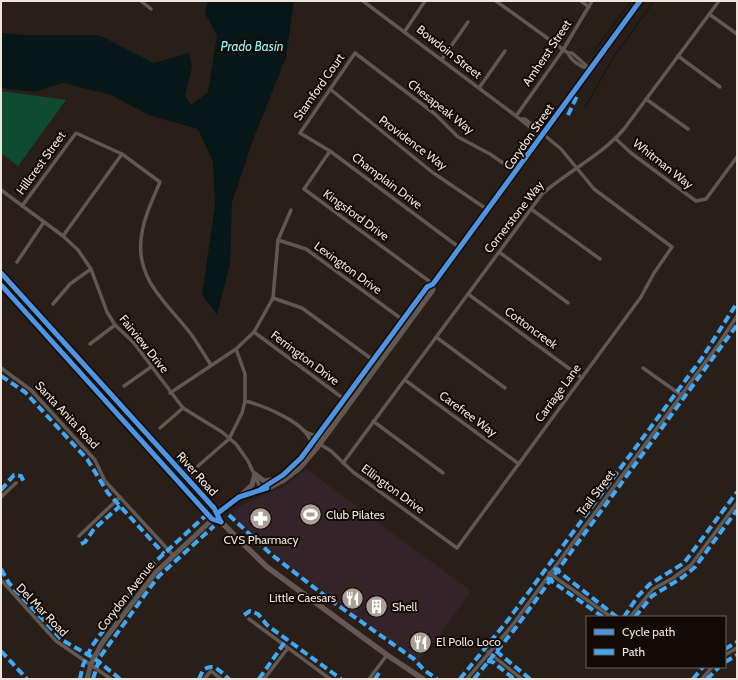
<svg xmlns="http://www.w3.org/2000/svg" width="738" height="680" font-family="Cabin,sans-serif">
  <rect width="100%" height="100%" fill="#2a1f18"/>
  <polygon fill="#342328" points="306,469 471,591 417,665 415,659 292,569 233,517 233,511 244,504 285,486"/>
  <polygon fill="#0e4b32" points="1,91 66,100 18,166 1,153"/>
  <polygon fill="#071616" points="208,1 294,1 286,57 253,140 232,202 230,264 217,315 202,295 215,206 213,162 198,129 149,115 111,95 63,83 34,92 1,88 1,33 23,35 99,35 154,63 189,53 192,67 185,95 191,105 208,92 217,36 205,13"/>
  <g fill="none" stroke-linecap="round" stroke-linejoin="round">
    <g stroke="#071616" stroke-width="1">
      <polyline points="592,54 631,1"/>
      <polyline points="585,108 612,59 654,1"/>
    </g>
    <g stroke="#615853" stroke-width="3.5">
      <polyline points="141,1 151,9"/>
      <polyline points="363,1 516,116 536,132 543,135"/>
      <path d="M496,1L568,53C571,61 581,67 589,69"/>
      <polyline points="581,1 589,7"/>
      <polyline points="709,14 737,34"/>
      <polyline points="405,31 425,1"/>
      <polyline points="568,53 572,53 589,68"/>
      <polyline points="678,56 720,87"/>
      <polyline points="442,59 468,22"/>
      <polyline points="479,88 505,51"/>
      <polyline points="330,89 432,172 488,210"/>
      <polyline points="646,99 688,129"/>
      <polyline points="516,116 563,50 592,1"/>
      <polyline points="616,139 631,153 696,201 706,199 737,157"/>
      <polyline points="330,151 304,189 433,284"/>
      <polyline points="1,190 63,236 78,250 91,269 107,312 115,325 134,343 183,408 222,432 236,444 248,461 261,489"/>
      <path d="M22,206L76,133L122,154L160,182C152,201 143,219 141,240C137,279 165,302 187,329C196,340 203,353 211,365"/>
      <polyline points="531,209 600,259"/>
      <polyline points="63,236 122,154"/>
      <polyline points="278,240 306,249 403,320"/>
      <polyline points="460,248 330,151 300,133 355,53 435,114 458,137 490,154 516,172"/>
      <polyline points="499,252 568,303"/>
      <polyline points="17,262 44,222"/>
      <polyline points="468,294 582,378"/>
      <polyline points="273,298 302,308 373,360"/>
      <polyline points="53,304 70,284 91,269"/>
      <polyline points="254,332 344,399"/>
      <polyline points="436,337 505,388"/>
      <polyline points="90,344 115,325"/>
      <polyline points="1,368 31,390 95,460 105,481 173,555"/>
      <polyline points="643,368 681,395"/>
      <polyline points="405,380 519,464"/>
      <polyline points="124,386 151,367"/>
      <polyline points="170,393 236,349 254,332 273,298 278,240 291,210"/>
      <path d="M245,401C262,405 311,424 311,445L320,444"/>
      <polyline points="373,421 443,473"/>
      <polyline points="160,428 183,408"/>
      <polyline points="304,431 313,435 319,433"/>
      <polyline points="320,444 331,451 353,472 457,548 641,297 654,273 672,247 594,189 561,149 525,119 521,119"/>
      <path d="M320,444C319,434 329,430 329,421"/>
      <path d="M343,463L542,194C568,171 601,156 624,129L719,1"/>
      <polyline points="198,466 229,439 242,413 245,401 245,374 236,349"/>
      <polyline points="1,497 16,483"/>
      <polyline points="79,536 120,497"/>
      <polyline points="549,573 611,617"/>
      <polyline points="1,580 56,641 111,679"/>
      <polyline points="630,617 653,589 673,578 691,565 737,503"/>
      <polyline points="249,619 330,679"/>
      <polyline points="488,652 522,679"/>
      <polyline points="725,655 737,648"/>
      <polyline points="705,675 711,679"/>
      <polyline points="204,679 211,671 221,679"/>
      <polyline points="264,679 288,648"/>
      <polyline points="369,679 387,655"/>
      <polyline points="467,679 511,627 718,345 737,316"/>
      <polyline points="702,679 712,667"/>
    </g>
    <g stroke="#615853" stroke-width="5">
      <polyline points="255,474 264,481 271,480"/>
      <polyline points="261,489 283,475 301,458 427,287 433,284 640,1"/>
      <polyline points="242,494 252,485 255,474"/>
      <polyline points="87,679 91,664 102,643 156,572 230,503 249,493 269,488 284,480 300,468 317,448 433,290 433,284"/>
    </g>
    <g stroke="#665754" stroke-width="5.5">
      <polyline points="1,273 214,508 221,522 267,567 387,655 423,679"/>
      <polyline points="1,285 212,519 221,522"/>
    </g>
    <g stroke="#3fa9f5" stroke-width="4" stroke-dasharray="8 4" stroke-linecap="butt">
      <polyline points="568,115 577,96"/>
      <polyline points="1,376 25,392 87,459 108,493 164,554"/>
      <polyline points="1,490 14,475 21,476 24,482"/>
      <polyline points="229,515 272,555 329,599 414,659 424,670 437,679"/>
      <polyline points="81,544 85,542 94,529 120,506"/>
      <polyline points="554,568 617,617"/>
      <polyline points="1,569 9,583 62,640 94,658 120,679"/>
      <polyline points="547,578 603,617"/>
      <polyline points="244,615 250,611 258,614 267,625 341,679"/>
      <polyline points="624,617 638,596 650,584 684,563 737,492"/>
      <polyline points="635,617 652,596 683,577 695,567 737,510"/>
      <polyline points="725,649 737,642"/>
      <polyline points="1,651 27,679"/>
      <polyline points="496,651 530,679"/>
      <polyline points="487,661 493,662 514,679"/>
      <polyline points="725,662 737,655"/>
      <polyline points="80,679 83,665 92,646 143,576 156,561 204,517 206,517"/>
      <polyline points="93,679 100,657 149,589 159,576 214,526"/>
      <path d="M199,679L203,670C215,662 220,672 229,679"/>
      <polyline points="259,679 287,639"/>
      <polyline points="375,679 379,673"/>
      <polyline points="460,679 508,620 702,358 737,303"/>
      <polyline points="474,679 514,630 737,325"/>
      <polyline points="693,679 703,667"/>
      <polyline points="707,679 719,667"/>
    </g>
    <defs>
      <g id="cycleway">
        <polyline points="1,273 214,508 221,522"/>
        <polyline points="1,285 212,519 221,522"/>
        <polyline points="261,489 283,475 301,458 427,287 433,284 640,1"/>
        <polyline points="218,513 239,497 267,488"/>
      </g>
    </defs>
    <use href="#cycleway" stroke="#120a05" stroke-width="8"/>
    <use href="#cycleway" stroke="#4d94e3" stroke-width="5"/>
  </g>
  <defs>
    <symbol id="stadium-disc" viewBox="-11 -11 22 22"><circle r="9.5" fill="#ab9f97" stroke="#120a05"/><path d="M0-5a6.5 5 0 1 0 0 10a6.5 5 0 1 0 0-10ZM-3.5-1.8h7v3.6h-7Z" fill="#fff"/></symbol>
    <symbol id="pharmacy-disc" viewBox="-11 -11 22 22"><circle r="9.5" fill="#ab9f97" stroke="#120a05"/><path d="M-2-6h4v4h4v4h-4v4h-4v-4h-4v-4h4Z" fill="#fff"/></symbol>
    <symbol id="restaurant-disc" viewBox="-11 -11 22 22"><circle r="9.5" fill="#ab9f97" stroke="#120a05"/><path d="M-5-6h1v4h1v-4h1v4h1v-4h1v5L-1.5 .5V6h-2V.5L-5-1ZM5-6V6H3V1.5H1.5Q1.5-4 5-6Z" fill="#fff"/></symbol>
    <symbol id="building-disc" viewBox="-11 -11 22 22"><circle r="9.5" fill="#ab9f97" stroke="#120a05"/><path d="M-4-6H4V6H1V3H-1V6H-4ZM-2.5-4.3h1.7v1.8h-1.7ZM.8-4.3h1.7v1.8H.8ZM-2.5-1h1.7V.8h-1.7ZM.8-1h1.7V.8H.8Z" fill="#fff"/></symbol>
  </defs>
  <g fill-rule="evenodd">
    <use href="#stadium-disc" x="298" y="502" width="25" height="25"/>
    <use href="#pharmacy-disc" x="248" y="506" width="25" height="25"/>
    <use href="#restaurant-disc" x="340" y="586" width="25" height="25"/>
    <use href="#building-disc" x="364" y="594" width="25" height="25"/>
    <use href="#restaurant-disc" x="408" y="630" width="25" height="25"/>
  </g>
  <g text-anchor="middle" stroke-width="4" stroke-linejoin="round" paint-order="stroke">
    <g font-size="12" fill="#f1e4db" stroke="#120a05">
      <text transform="translate(449 52) rotate(38)" y="4">Bowdoin Street</text>
      <text transform="translate(547 53) rotate(-56)" y="4">Amherst Street</text>
      <text transform="translate(319 87) rotate(-55)" y="4">Stamford Court</text>
      <text transform="translate(441 107) rotate(38)" y="4">Chesapeak Way</text>
      <text transform="translate(529 137) rotate(-55)" y="4">Corydon Street</text>
      <text transform="translate(413 143) rotate(37)" y="4">Providence Way</text>
      <text transform="translate(41 163) rotate(-54)" y="4">Hillcrest Street</text>
      <text transform="translate(663 164) rotate(38)" y="4">Whitman Way</text>
      <text transform="translate(387 181) rotate(37)" y="4">Champlain Drive</text>
      <text transform="translate(356 215) rotate(36)" y="4">Kingsford Drive</text>
      <text transform="translate(514 217) rotate(-52)" y="4">Cornerstone Way</text>
      <text transform="translate(348 268) rotate(36)" y="4">Lexington Drive</text>
      <text transform="translate(531 328) rotate(36)" y="4">Cottoncreek</text>
      <text transform="translate(144 344) rotate(51)" y="4">Fairview Drive</text>
      <text transform="translate(305 358) rotate(37)" y="4">Ferrington Drive</text>
      <text transform="translate(558 393) rotate(-54)" y="4">Carriage Lane</text>
      <text transform="translate(468 414) rotate(36)" y="4">Carefree Way</text>
      <text transform="translate(67 415) rotate(47)" y="4">Santa Anita Road</text>
      <text transform="translate(197 474) rotate(48)" y="4">River Road</text>
      <text transform="translate(393 489) rotate(36)" y="4">Ellington Drive</text>
      <text transform="translate(596 493) rotate(-53)" y="4">Trail Street</text>
      <text transform="translate(126 596) rotate(-52)" y="4">Corydon Avenue</text>
      <text transform="translate(42 610) rotate(46)" y="4">Del Mar Road</text>
    </g>
    <g font-size="12" fill="#f1e4db" stroke="#120a05" text-anchor="start">
      <text x="326" y="519">Club Pilates</text>
      <text x="261" y="544" text-anchor="middle">CVS Pharmacy</text>
      <text x="336" y="602" text-anchor="end">Little Caesars</text>
      <text x="392" y="611">Shell</text>
      <text x="436" y="646">El Pollo Loco</text>
    </g>
    <g font-size="13" font-style="italic" fill="#97f3fb" stroke="#120a05">
      <text x="252" y="51">Prado Basin</text>
    </g>
  </g>
  <rect width="738" height="680" fill="none" stroke="#f1e4db" stroke-width="4"/>
  <rect x="586" y="616" width="140" height="52" fill="#120a05" stroke="#6b615b"/>
  <rect x="594" y="629" width="20" height="6" fill="#4d94e3" stroke="#6b615b"/>
  <text x="622" y="636" font-size="12" fill="#f1e4db">Cycle path</text>
  <rect x="594" y="649" width="20" height="6" fill="#3fa9f5" stroke="#6b615b"/>
  <text x="622" y="656" font-size="12" fill="#f1e4db">Path</text>
</svg>
